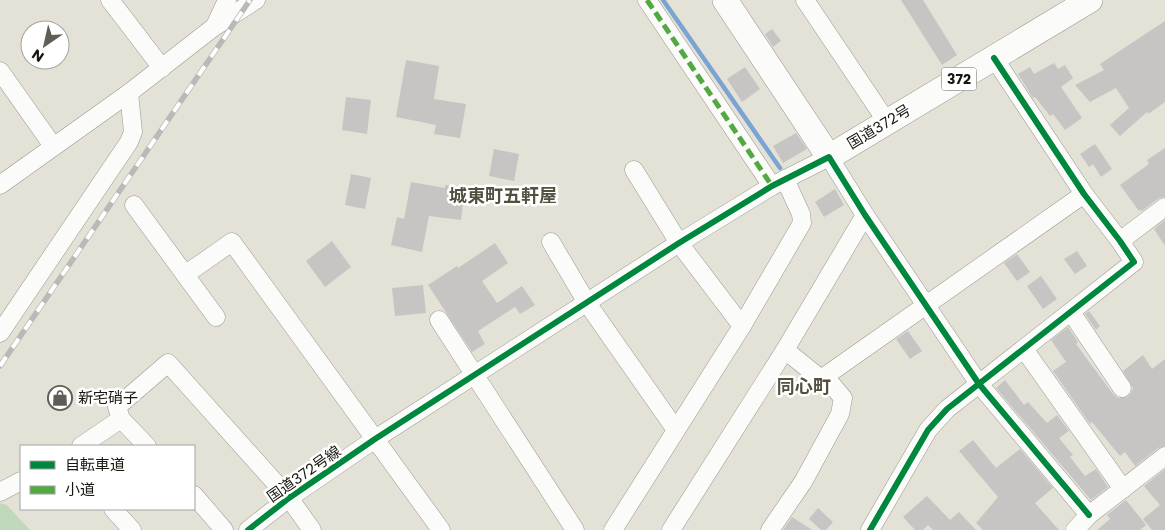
<svg xmlns="http://www.w3.org/2000/svg" width="1165" height="530" font-family="Poppins,'Noto Sans JP',sans-serif">
  <rect width="100%" height="100%" fill="#e4e2d7"/>
  <polygon fill="#c0d9bd" points="0,503 7,505 30,530 0,530"/>
  <g fill="none" stroke-linecap="round" stroke-linejoin="round">
    <polyline stroke="#7ba4d3" stroke-width="4.5" points="663,0 780,168"/>
  </g>
  <g fill="#c6c5c4">
    <polygon points="901,0 923,0 957,55 942,65"/>
    <polygon points="1165,21 1165,102 1148,114 1147,112 1120,136 1110,125 1129,108 1116,88 1090,102 1075,85 1104,70 1100,64"/>
    <polygon points="772,29 781,41 773,47 765,34"/>
    <polygon points="406,60 439,66 434,99 466,104 460,138 434,134 436,125 396,117"/>
    <polygon points="1054,63 1058,69 1065,65 1073,78 1061,87 1082,118 1065,130 1053,114 1050,116 1035,97 1033,98 1018,74 1030,67 1034,74"/>
    <polygon points="745,67 760,89 742,102 727,79"/>
    <polygon points="346,97 371,100 367,134 342,130"/>
    <polygon points="796,133 807,149 783,163 773,146"/>
    <polygon points="1095,144 1112,169 1101,177 1093,164 1089,167 1080,154"/>
    <polygon points="1165,148 1165,197 1159,198 1142,211 1141,210 1139,211 1120,185 1149,164 1147,160"/>
    <polygon points="494,149 519,154 514,181 489,176"/>
    <polygon points="351,174 371,178 365,209 345,205"/>
    <polygon points="411,182 445,188 445,185 465,187 461,220 429,216 422,252 391,245 397,217 404,219"/>
    <polygon points="835,189 844,205 824,217 815,202"/>
    <polygon points="1165,220 1165,246 1154,229"/>
    <polygon points="332,241 351,267 325,287 306,261"/>
    <polygon points="495,243 508,263 482,281 497,303 522,286 535,305 520,314 515,307 478,331 485,344 472,352 428,285 457,266 458,268"/>
    <polygon points="1077,251 1087,266 1075,274 1064,259"/>
    <polygon points="1017,254 1030,272 1017,281 1004,263"/>
    <polygon points="1041,276 1057,299 1043,309 1027,286"/>
    <polygon points="423,285 426,313 395,316 392,288"/>
    <polygon points="1089,311 1100,326 1096,330 1085,314"/>
    <polygon points="1068,327 1078,342 1076,344 1113,394 1118,398 1127,397 1131,393 1133,388 1123,371 1143,355 1152,369 1165,359 1165,446 1158,448 1135,466 1125,452 1120,456 1092,422 1090,424 1053,371 1066,362 1051,340"/>
    <polygon points="908,331 922,351 910,359 896,339"/>
    <polygon points="1005,380 1024,405 1028,402 1047,423 1057,415 1069,431 1059,438 1073,455 1070,457 1085,476 1096,469 1108,487 1091,500 996,388"/>
    <polygon points="973,440 996,468 1020,449 1053,488 1035,503 1059,530 983,530 976,523 998,497 959,451"/>
    <polygon points="1165,469 1165,530 1152,530 1143,519 1160,505 1144,486"/>
    <polygon points="927,496 950,520 959,512 976,530 933,530 928,525 923,530 915,530 903,517"/>
    <polygon points="1126,500 1146,525 1140,530 1097,530 1110,519 1107,515"/>
    <polygon points="818,508 833,522 826,530 821,530 809,519"/>
    <polygon points="792,517 812,530 783,530"/>
  </g>
  <g fill="none" stroke-linecap="round" stroke-linejoin="round">
    <defs>
      <g id="minor">
        <polyline points="110,0 162,68"/>
        <polyline points="647,0 772,186"/>
        <polyline points="805,0 887,122"/>
        <polyline points="215,26 227,0"/>
        <polyline points="0,71 53,146"/>
        <polyline points="634,170 679,243 742,326"/>
        <polyline points="0,185 129,93 214,27 256,0"/>
        <polyline points="134,205 216,317"/>
        <polyline points="1120,241 1165,207"/>
        <polyline points="551,242 587,303 676,430"/>
        <polyline points="186,274 232,242 441,530"/>
        <polyline points="1071,312 1122,388"/>
        <polyline points="439,320 575,530"/>
        <polyline points="0,333 129,142 133,132 129,93"/>
        <polyline points="1024,349 1123,489"/>
        <polyline points="821,379 1084,194"/>
        <polyline points="121,419 147,446"/>
        <polyline points="81,446 121,419 117,407 168,363 289,498 312,530"/>
        <polyline points="0,492 21,481"/>
        <polyline points="194,495 224,530"/>
        <polyline points="113,509 132,530"/>
        <polyline points="248,530 289,498 375,439 679,243 772,186 829,157 865,215 979,384 1089,515"/>
        <polyline points="613,530 742,326 802,223 801,214 785,179"/>
        <polyline points="671,530 785,350 865,215"/>
        <polyline points="770,530 803,482 840,414 843,398 832,385 821,379 785,350"/>
        <polyline points="870,530 928,430 947,409 1134,262 1120,241 1084,194 994,58"/>
        <polyline points="1075,530 1089,515 1165,456"/>
      </g>
      <polyline id="highway" points="725,0 829,157 1090,0"/>
    </defs>
    <use href="#minor" stroke="#999890" stroke-width="19"/>
    <use href="#highway" stroke="#999890" stroke-width="26"/>
    <use href="#minor" stroke="#fbfbf9" stroke-width="18"/>
    <use href="#highway" stroke="#fbfbf9" stroke-width="25"/>
    <defs>
      <polyline id="rail" points="0,366 250,0"/>
    </defs>
    <use href="#rail" stroke="#bab9b7" stroke-width="5.5"/>
    <use href="#rail" stroke="#fff" stroke-width="4" stroke-dasharray="11" stroke-linecap="butt"/>
    <polyline stroke="#52a941" stroke-width="5" stroke-dasharray="10 5" stroke-linecap="butt" points="647,0 772,186"/>
    <defs>
      <g id="cycleway">
        <polyline points="248,530 289,498 375,439 679,243 772,186 829,157 865,215 979,384 1089,515"/>
        <polyline points="870,530 928,430 947,409 1134,262 1120,241 1084,194 994,58"/>
      </g>
    </defs>
    <use href="#cycleway" stroke="#fff" stroke-width="9"/>
    <use href="#cycleway" stroke="#00873e" stroke-width="6"/>
  </g>
  <defs>
    <symbol id="shop-ring" viewBox="-11 -11 22 22"><circle r="9.5" fill="#fff" stroke="#5f5d55" stroke-width="1.5"/><path d="M-5-2.5h2.3a2.7 3.5 0 0 1 5.4 0H5L5.5 6h-11ZM-1.5-2.5h3a1.5 2.3 0 0 0-3 0Z" fill="#5f5d55"/></symbol>
  </defs>
  <g fill-rule="evenodd">
    <use href="#shop-ring" x="46" y="384" width="28" height="28"/>
  </g>
  <g text-anchor="middle" stroke-width="5" stroke-linejoin="round" paint-order="stroke">
    <rect fill="#fff" stroke="#5d5c57" stroke-width="1" x="941.5" y="67.5" width="35" height="23" rx="4"/>
    <g font-size="14" font-weight="bold" fill="#17160f">
      <text x="959" y="84">372</text>
    </g>
    <g font-size="15" fill="#17160f" stroke="#fff">
      <text transform="translate(879 127) rotate(-31)" y="5">国道372号</text>
      <text transform="translate(304 474) rotate(-35)" y="5">国道372号線</text>
    </g>
    <g font-size="15" fill="#17160f" stroke="#fff" text-anchor="start">
      <text x="78" y="403">新宅硝子</text>
    </g>
    <g font-size="18" font-weight="bold" fill="#544f3f" stroke="#fff">
      <text x="503" y="202">城東町五軒屋</text>
      <text x="804" y="393">同心町</text>
    </g>
  </g>
  <rect x="20" y="445" width="175" height="65" fill="#ffffff" stroke="#a2a29f"/>
  <rect x="30" y="461" width="25" height="8" fill="#00873e" stroke="#a2a29f"/>
  <text x="65" y="470" font-size="15" fill="#17160f">自転車道</text>
  <rect x="30" y="486" width="25" height="8" fill="#52a941" stroke="#a2a29f"/>
  <text x="65" y="495" font-size="15" fill="#17160f">小道</text>
  <g transform="translate(45 45) rotate(214)"><circle r="24" fill="#ffffff" stroke="#a2a29f"/>
  <path d="M0-4L9 19L0 12L-9 19Z" fill="#5f5d55"/>
  <text y="-8" font-size="14" font-weight="bold" text-anchor="middle" fill="#17160f">N</text>
  </g>
</svg>
